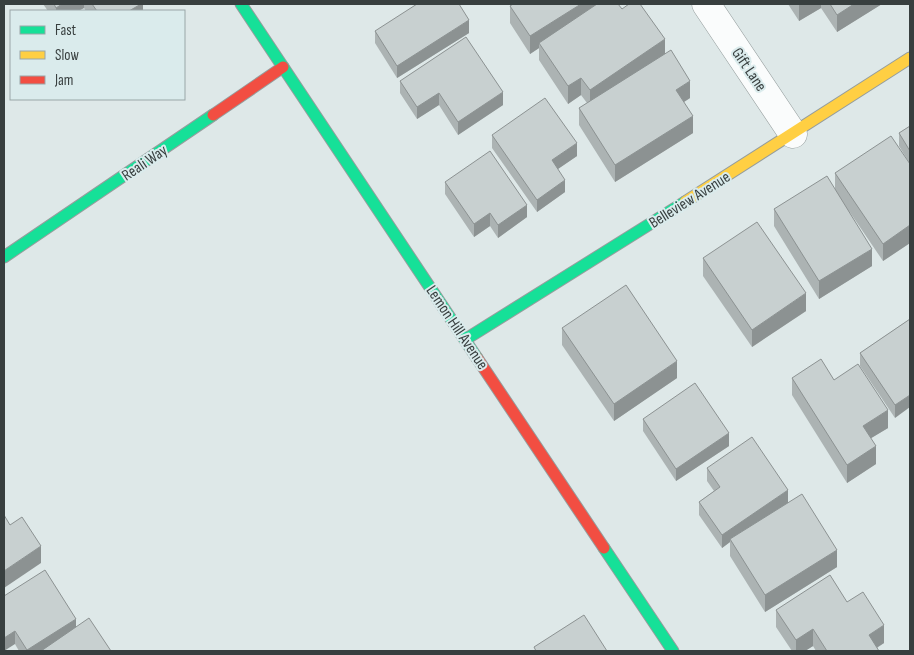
<svg xmlns="http://www.w3.org/2000/svg" width="914" height="655" font-family="'Sofia Sans Condensed',sans-serif">
  <rect width="100%" height="100%" fill="#dee8e8"/>
  <g fill="none" stroke-linecap="round" stroke-linejoin="round">
    <defs>
      <polyline id="street" points="706,4 793,134"/>
      <g id="fast">
        <polyline points="241,4 477,358"/>
        <polyline points="4,257 213,115"/>
        <polyline points="466,339 685,202"/>
        <polyline points="604,548 673,651"/>
      </g>
      <polyline id="slow" points="685,202 910,58"/>
      <g id="jam">
        <polyline points="213,115 283,67"/>
        <polyline points="477,358 604,548"/>
      </g>
    </defs>
    <use href="#street" stroke="#959d9d" stroke-width="29"/>
    <use href="#fast" stroke="#959d9d" stroke-width="13"/>
    <use href="#slow" stroke="#959d9d" stroke-width="13"/>
    <use href="#jam" stroke="#959d9d" stroke-width="13"/>
    <use href="#street" stroke="#fafcfc" stroke-width="28"/>
    <use href="#fast" stroke="#16e098" stroke-width="11"/>
    <use href="#slow" stroke="#ffcf43" stroke-width="11"/>
    <use href="#jam" stroke="#f24e42" stroke-width="11"/>
  </g>
  <g fill="#acb3b3">
    <polygon points="43,4 143,4 143,11 86,11 84,8 78,11 48,11"/>
    <polygon points="788,4 882,4 837,32 821,8 799,21"/>
    <polygon points="510,6 622,9 665,54 690,98 684,102 693,133 615,182 579,125 579,108 587,103 581,95 568,104 539,60 539,48 530,54 510,23"/>
    <polygon points="375,31 469,33 397,78 375,43"/>
    <polygon points="400,81 503,105 458,135 439,105 417,119 400,93"/>
    <polygon points="910,126 910,164 899,146 899,133"/>
    <polygon points="492,135 577,156 558,169 565,192 537,212 492,148"/>
    <polygon points="910,164 910,243 883,261 849,211 872,266 819,299 774,226 774,209 835,189 835,173"/>
    <polygon points="445,182 527,217 498,238 490,226 474,237 445,194"/>
    <polygon points="703,258 806,311 752,347 703,276"/>
    <polygon points="910,319 895,418 860,366 860,353"/>
    <polygon points="562,328 677,378 614,421 562,345"/>
    <polygon points="792,378 888,428 871,438 876,464 847,483 792,395"/>
    <polygon points="643,419 729,446 676,481 643,431"/>
    <polygon points="707,468 788,503 837,567 765,612 730,556 730,542 722,548 699,515 699,502 714,491 707,481"/>
    <polygon points="4,596 76,627 111,651 19,651 15,644"/>
    <polygon points="847,602 884,643 877,648 879,651 816,651 813,646 805,651 792,651 776,627 776,610"/>
  </g>
  <g fill="#8c9292">
    <polygon points="62,4 84,4 84,8 78,11 56,11 56,8"/>
    <polygon points="141,4 143,4 143,11 129,11"/>
    <polygon points="581,4 606,4 539,43 539,48 530,54 530,36"/>
    <polygon points="799,4 821,4 821,8 799,21"/>
    <polygon points="854,4 882,4 837,32 837,15"/>
    <polygon points="469,20 469,33 397,78 397,66"/>
    <polygon points="665,39 665,57 590,107 590,90"/>
    <polygon points="581,78 581,95 568,104 568,86"/>
    <polygon points="690,81 690,98 676,107 676,90"/>
    <polygon points="503,92 503,105 458,135 458,122"/>
    <polygon points="439,93 439,105 417,119 417,107"/>
    <polygon points="693,116 693,133 615,182 615,165"/>
    <polygon points="577,143 577,156 552,173 552,160"/>
    <polygon points="565,180 565,192 537,212 537,200"/>
    <polygon points="527,205 527,217 498,238 498,225"/>
    <polygon points="490,213 490,226 474,237 474,224"/>
    <polygon points="910,225 910,243 883,261 883,244"/>
    <polygon points="872,249 872,266 819,299 819,281"/>
    <polygon points="806,293 806,311 752,347 752,330"/>
    <polygon points="677,361 677,378 614,421 614,404"/>
    <polygon points="910,395 910,407 895,418 895,405"/>
    <polygon points="888,410 888,428 863,443 863,426"/>
    <polygon points="729,433 729,446 676,481 676,469"/>
    <polygon points="876,446 876,464 847,483 847,465"/>
    <polygon points="788,490 788,503 730,539 730,542 722,548 722,535"/>
    <polygon points="41,546 41,563 4,588 4,571"/>
    <polygon points="837,550 837,567 765,612 765,595"/>
    <polygon points="76,619 76,632 45,651 27,651 27,650"/>
    <polygon points="884,625 884,643 871,651 869,635"/>
    <polygon points="813,629 813,646 805,651 796,651 796,640"/>
    <polygon points="15,631 15,644 4,651 4,638"/>
  </g>
  <g fill="#c8d0d0" stroke="#8c9292">
    <polygon points="54,4 62,4 56,8"/>
    <polygon points="92,4 141,4 129,11 97,11"/>
    <polygon points="417,4 459,4 469,20 397,66 375,31"/>
    <polygon points="513,4 581,4 530,36 510,6"/>
    <polygon points="597,4 618,4 622,9 629,4 640,4 665,39 590,90 581,78 568,86 539,43"/>
    <polygon points="830,4 854,4 837,15"/>
    <polygon points="466,37 503,92 458,122 439,93 417,107 400,81"/>
    <polygon points="671,50 690,81 676,90 693,116 615,165 579,108"/>
    <polygon points="545,98 577,143 552,160 565,180 537,200 492,135"/>
    <polygon points="910,126 910,151 899,133"/>
    <polygon points="891,136 910,164 910,225 883,244 835,173"/>
    <polygon points="490,151 527,205 498,225 490,213 474,224 445,182"/>
    <polygon points="827,176 872,249 819,281 774,209"/>
    <polygon points="757,222 806,293 752,330 703,258"/>
    <polygon points="626,285 677,361 614,404 562,328"/>
    <polygon points="910,319 910,395 895,405 860,353"/>
    <polygon points="821,359 834,380 858,364 888,410 863,426 876,446 847,465 792,378"/>
    <polygon points="695,383 729,433 676,469 643,419"/>
    <polygon points="752,437 788,490 722,535 699,502 720,487 707,468"/>
    <polygon points="802,494 837,550 765,595 730,539"/>
    <polygon points="4,515 10,525 22,517 41,546 4,571"/>
    <polygon points="45,570 76,619 27,650 15,631 4,638 4,596"/>
    <polygon points="830,575 847,602 863,592 884,625 869,635 879,651 827,651 813,629 796,640 776,610"/>
    <polygon points="584,615 607,651 536,651 534,647"/>
    <polygon points="89,618 111,651 41,651"/>
  </g>
  <g text-anchor="middle" stroke-width="4" stroke-linejoin="round" paint-order="stroke">
    <g font-size="16" fill="#383f3f" stroke="#daebec">
      <text transform="translate(750 69) rotate(56)" y="6">Gift Lane</text>
      <text transform="translate(144 162) rotate(-34)" y="6">Reali Way</text>
      <text transform="translate(689 199) rotate(-32)" y="6">Belleview Avenue</text>
      <text transform="translate(458 327) rotate(56)" y="6">Lemon Hill Avenue</text>
    </g>
  </g>
  <rect width="914" height="655" fill="none" stroke="#383f3f" stroke-width="10"/>
  <rect x="10" y="10" width="175" height="90" fill="#daebec" stroke="#99a6a7"/>
  <rect x="20" y="26" width="25" height="8" fill="#16e098" stroke="#99a6a7"/>
  <text x="55" y="35" font-size="15" fill="#383f3f">Fast</text>
  <rect x="20" y="51" width="25" height="8" fill="#ffcf43" stroke="#99a6a7"/>
  <text x="55" y="60" font-size="15" fill="#383f3f">Slow</text>
  <rect x="20" y="76" width="25" height="8" fill="#f24e42" stroke="#99a6a7"/>
  <text x="55" y="85" font-size="15" fill="#383f3f">Jam</text>
</svg>
